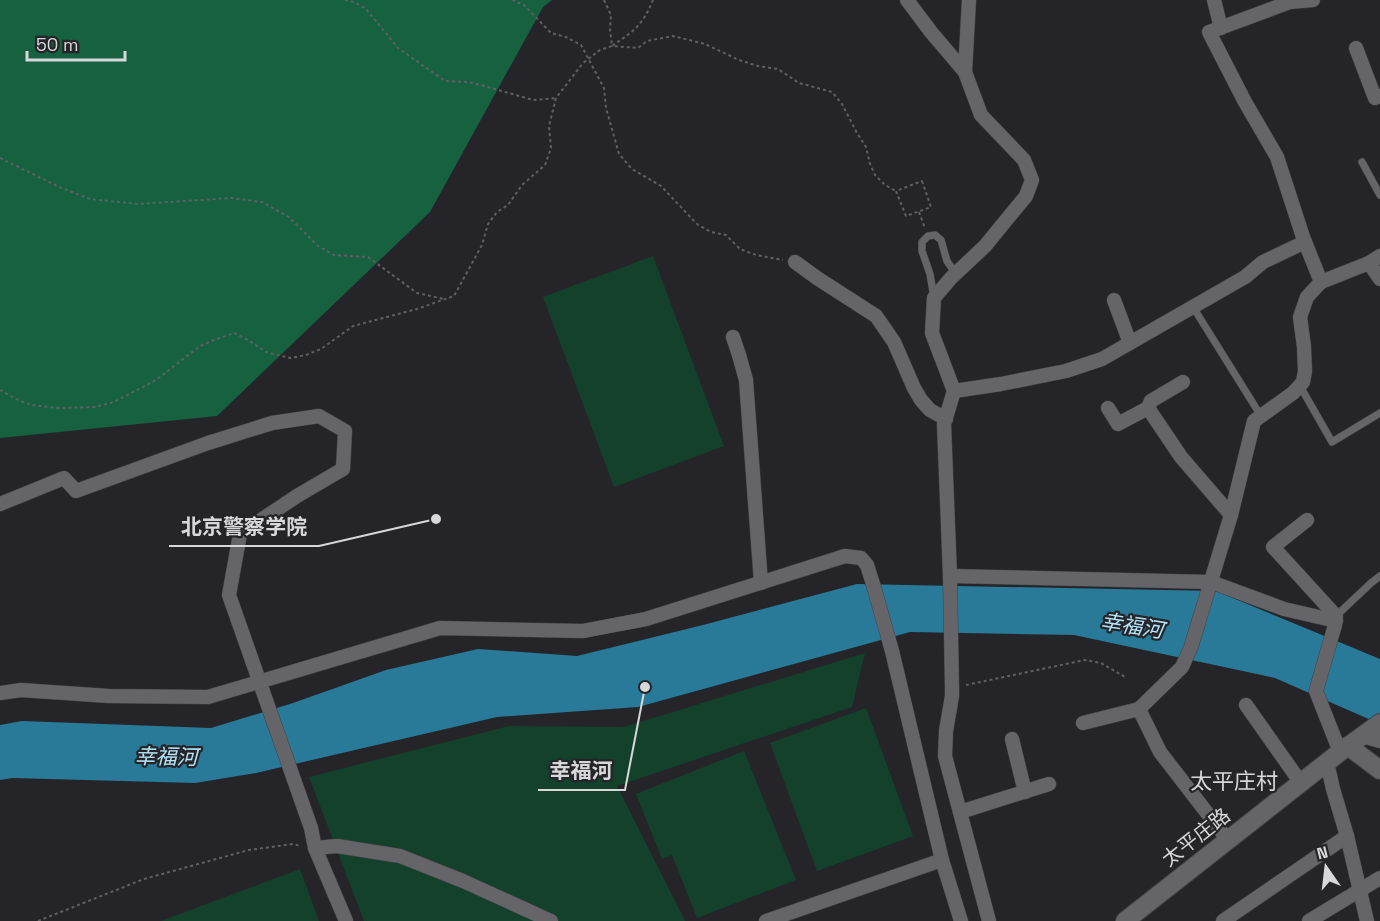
<svg xmlns="http://www.w3.org/2000/svg" width="1380" height="921" font-family="'Space Grotesk','Noto Sans SC',sans-serif">
  <rect width="100%" height="100%" fill="#252529"/>
  <g fill="#13412c">
    <polygon points="653,256 724,446 614,487 543,297"/>
    <polygon points="865,653 852,707 617,786 685,921 364,921 309,777 509,726 624,727"/>
    <polygon points="866,708 913,836 817,871 770,743"/>
    <polygon points="744,751 796,880 697,918 672,855 662,859 636,794"/>
    <polygon points="300,869 319,921 161,921"/>
  </g>
  <polygon fill="#156140" points="0,0 552,0 543,7 430,212 217,416 0,438"/>
  <polygon fill="#287a98" points="857,584 1216,591 1380,659 1380,724 1275,678 1074,635 910,632 638,707 497,717 256,773 195,783 12,778 0,780 0,725 22,721 211,728 293,703 386,670 478,649 577,656 703,625"/>
  <g fill="none" stroke-linecap="round" stroke-linejoin="round">
    <defs>
      <g id="service">
        <polyline points="1362,162 1380,195"/>
        <polyline points="934,298 930,274 922,251 922,242 928,236 935,235 941,240 947,261 956,274"/>
        <polyline points="1193,307 1261,416"/>
        <polyline points="1300,386 1332,442 1380,413"/>
        <polyline points="1336,616 1371,583 1380,576"/>
      </g>
      <g id="minor">
        <polyline points="907,0 931,32 965,72 981,115 1024,160 1032,180 1026,196 985,246 951,278 934,298 932,333 954,391 944,424 950,576 952,688 952,696 946,731 945,756 989,921"/>
        <polyline points="1214,0 1221,28"/>
        <polyline points="1356,48 1375,98 1380,96"/>
        <polyline points="965,72 969,0"/>
        <polyline points="795,262 817,278 876,316 894,342 914,388 921,400 930,410 946,419"/>
        <polyline points="1369,263 1380,279"/>
        <polyline points="1321,282 1369,263 1380,256"/>
        <polyline points="1114,300 1130,343"/>
        <polyline points="733,337 739,355 746,380 761,583"/>
        <polyline points="954,391 1001,384 1066,371 1102,359 1245,277 1263,262 1305,242"/>
        <polyline points="1148,408 1151,401 1183,382"/>
        <polyline points="0,504 64,478 76,491 208,443 272,423 319,416 345,431 343,469 297,496 240,534 229,595 311,828 315,848 346,921"/>
        <polyline points="1231,515 1254,421 1293,393 1303,382 1305,371 1304,347 1300,317 1307,297 1321,282 1303,237 1277,157 1245,102 1209,32 1290,2 1313,0"/>
        <polyline points="1307,520 1273,547 1336,616 1335,625 1316,691 1340,752"/>
        <polyline points="950,576 1211,582 1284,609 1336,621"/>
        <polyline points="0,693 21,690 109,696 208,697 440,628 583,631 646,619 845,556 861,558 867,565 873,584 892,651 942,860 961,921"/>
        <polyline points="1246,705 1301,783"/>
        <polyline points="1139,709 1160,752 1228,840"/>
        <polyline points="1083,723 1139,709 1182,667 1191,647 1231,515 1181,457 1148,408 1118,424 1108,408"/>
        <polyline points="1362,736 1380,741"/>
        <polyline points="1012,739 1025,792"/>
        <polyline points="1327,762 1333,789 1347,836 1367,921"/>
        <polyline points="960,812 1049,784"/>
        <polyline points="315,848 337,846 400,856 463,881 551,921"/>
        <polyline points="766,921 942,860"/>
        <polyline points="1223,921 1347,836"/>
        <polyline points="1309,921 1380,878"/>
      </g>
      <g id="tertiary">
        <polyline points="1348,746 1380,770"/>
        <polyline points="1125,921 1340,752 1380,723"/>
      </g>
    </defs>
    <use href="#service" stroke="#434346" stroke-width="8"/>
    <use href="#minor" stroke="#434346" stroke-width="15"/>
    <use href="#tertiary" stroke="#434346" stroke-width="20"/>
    <g stroke="#606064" stroke-width="2" stroke-dasharray="3 3" stroke-linecap="butt">
      <polyline points="345,0 354,2 366,9 398,48 445,81 467,82 481,85 533,100 556,98"/>
      <polyline points="512,0 524,5 551,33 566,37 581,45 604,88 606,108 619,154 632,169 661,186 697,224 711,232 726,235 740,249 756,255 783,260"/>
      <path d="M604,0L611,15L610,29L612,46C635,30 642,26 653,0"/>
      <polyline points="0,158 59,187 90,199 138,204 231,198 262,202 289,217 318,246 334,255 368,257 417,293 444,299"/>
      <polygon points="922,181 931,207 906,216 896,191"/>
      <polyline points="919,212 925,228"/>
      <polyline points="0,390 16,399 31,405 58,408 95,407 114,402 156,380 200,346 214,340 234,333 248,340 266,352 290,358 306,355 321,349 353,326 417,309 454,296 482,245 488,224 497,212 508,205 522,185 545,165 551,148 549,126 556,98 583,63 600,50 612,46 638,48 647,41 673,36 705,44 739,60 758,66 778,69 799,83 832,92 842,104 857,133 866,147 870,164 875,175 885,185 896,191"/>
      <polyline points="966,685 1085,660 1101,663 1125,677"/>
      <polyline points="38,921 144,879 249,850 293,844 301,846"/>
    </g>
    <use href="#service" stroke="#646469" stroke-width="7"/>
    <use href="#minor" stroke="#646469" stroke-width="14"/>
    <use href="#tertiary" stroke="#646469" stroke-width="18"/>
  </g>
  <g text-anchor="middle" stroke-width="4.5" stroke-linejoin="round" paint-order="stroke">
    <g font-size="20" fill="#d8d8db" stroke="#252529">
      <text transform="translate(1196 837) rotate(-38)" y="7">太平庄路</text>
    </g>
    <g font-size="21" font-style="italic" fill="#b4e4f8" stroke="#252529">
      <text transform="translate(1132 626) rotate(9)" y="7">幸福河</text>
      <text transform="translate(166 757) rotate(1)" y="7">幸福河</text>
    </g>
    <g font-size="22" fill="#d8d8db" stroke="#252529">
      <text x="1234" y="789">太平庄村</text>
    </g>
  </g>
  <path fill="none" stroke="#d8d8db" stroke-width="2" d="M436 519L319 546H169M645 687L625 790H538"/>
  <g fill="#d8d8db" stroke="#252529" stroke-width="2">
    <circle cx="436" cy="519" r="6"/>
    <circle cx="645" cy="687" r="6"/>
  </g>
  <g font-size="21" text-anchor="middle" font-weight="bold" fill="#d8d8db" stroke="#252529" stroke-width="4.5" stroke-linejoin="round" paint-order="stroke">
    <text x="244" y="534">北京警察学院</text>
    <text x="581" y="778">幸福河</text>
  </g>
  <g transform="translate(1326 867) rotate(346)" stroke="#252529" stroke-width="4.5" paint-order="stroke">
  <path d="M0-4.5L10 22L0 15L-10 22Z" fill="#d8d8db"/>
  <text y="-9" font-size="16" font-weight="bold" text-anchor="middle" fill="#d8d8db">N</text>
  </g>
  <path d="M27 51v9h98v-9" fill="none" stroke="#d8d8db" stroke-width="3"/>
  <text x="36" y="51" font-size="18" fill="#d8d8db" stroke="#252529" stroke-width="4.5" paint-order="stroke">50 m</text>
</svg>
